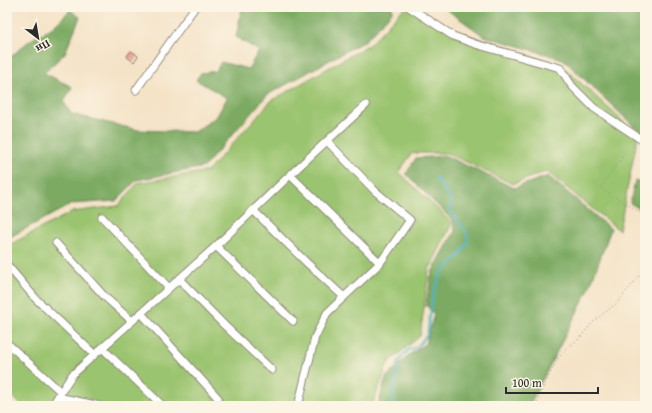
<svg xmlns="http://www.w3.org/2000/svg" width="652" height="413" font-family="'Gentium Book Plus',serif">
  <rect width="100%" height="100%" fill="#fcf5e5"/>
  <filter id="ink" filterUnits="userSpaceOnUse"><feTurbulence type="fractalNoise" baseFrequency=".025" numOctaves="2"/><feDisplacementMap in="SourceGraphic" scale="8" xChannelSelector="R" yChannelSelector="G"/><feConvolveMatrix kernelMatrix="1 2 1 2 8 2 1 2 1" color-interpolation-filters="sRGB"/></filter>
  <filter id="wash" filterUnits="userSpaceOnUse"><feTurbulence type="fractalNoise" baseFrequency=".012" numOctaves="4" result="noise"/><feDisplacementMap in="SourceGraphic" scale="16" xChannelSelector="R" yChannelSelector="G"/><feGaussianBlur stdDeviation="0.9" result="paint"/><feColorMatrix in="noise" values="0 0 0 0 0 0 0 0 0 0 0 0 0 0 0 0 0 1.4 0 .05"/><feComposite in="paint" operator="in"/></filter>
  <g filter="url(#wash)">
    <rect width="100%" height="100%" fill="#f4e3c7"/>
    <polygon fill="#9bc470" stroke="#63784e" points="405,7 417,7 451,29 562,66 638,135 619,230 546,171 513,184 447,153 412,153 399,172 452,223 429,270 420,336 388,363 372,406 83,406 60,401 57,406 24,406 16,400 7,390 7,246 72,212 118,206 138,183 208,171 271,101 370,44"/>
    <g fill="#7caa62" stroke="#546a46">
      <polygon points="242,7 392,7 392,12 366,40 267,95 204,167 137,180 116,201 72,204 10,237 7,236 7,60 29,41 53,27 70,10 80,17 65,53 44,73 72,87 64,102 71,114 138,130 195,132 217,116 227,98 196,80 201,73 216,71 221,62 248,69 259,51 236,37"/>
      <polygon points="443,7 645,7 645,137 563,59 484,36"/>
      <polygon points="446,156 514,188 548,176 611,229 588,291 529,406 378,406 386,377 409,355 426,343 434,314 426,305 432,272 455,231 453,221 406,174 416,158"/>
      <polygon points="635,181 645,184 645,212 630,203"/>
    </g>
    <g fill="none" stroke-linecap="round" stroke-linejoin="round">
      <polyline stroke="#4db5cb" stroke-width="2" points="392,406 398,362 408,350 417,347 427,335 433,296 441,273 460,255 468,242 467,233 451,212 450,208 452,204 452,201 438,182 436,177"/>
    </g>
    <g id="blocks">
      <polygon fill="#eba69e" points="131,51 138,56 134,62 127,57"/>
    </g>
  </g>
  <g filter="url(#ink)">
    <use href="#blocks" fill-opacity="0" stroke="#908779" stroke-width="1"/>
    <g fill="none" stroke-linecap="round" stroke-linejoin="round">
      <defs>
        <g id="minor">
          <polyline points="409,7 453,36 475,44 560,68 572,86 594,108 645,142"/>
          <polyline points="136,90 195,7"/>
          <polyline points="290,175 380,263"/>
          <polyline points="253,210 307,263 344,297"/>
          <polyline points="102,217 168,287"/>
          <polyline points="56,243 105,297 132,321"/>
          <polyline points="216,246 293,321"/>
          <polyline points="7,265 36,299 94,354"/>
          <polyline points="179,279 224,325 272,370"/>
          <polyline points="141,313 218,398"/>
          <polyline points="7,343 61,392"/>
          <polyline points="102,348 163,406"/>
          <polyline points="58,397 100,406"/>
          <polyline points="52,406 72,375 216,246 290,175 366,105"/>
          <polyline points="298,406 315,337 327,313 380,263 410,220 375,191 327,141"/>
        </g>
      </defs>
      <use href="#minor" stroke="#908779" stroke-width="9"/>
      <g stroke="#908779" stroke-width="1" stroke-dasharray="1 3" stroke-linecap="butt">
        <polyline points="622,157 600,188 645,215"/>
        <polyline points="645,269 645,273"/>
        <polyline points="536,406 542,389 557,360 566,348 578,340 594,321 616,304 644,270"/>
      </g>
      <use href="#minor" stroke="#fff" stroke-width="7"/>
    </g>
  </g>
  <rect width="652" height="413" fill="none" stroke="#fcf5e5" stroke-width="24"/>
  <g transform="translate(38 38) rotate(149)" stroke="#fcf5e5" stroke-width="3" paint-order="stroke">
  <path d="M0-3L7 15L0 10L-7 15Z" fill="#2b2b2b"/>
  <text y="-6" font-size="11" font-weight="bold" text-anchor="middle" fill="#2b2b2b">Пн</text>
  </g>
  <path d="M506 387v6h92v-6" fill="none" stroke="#2b2b2b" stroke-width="2"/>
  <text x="512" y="387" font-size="12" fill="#2b2b2b" stroke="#fcf5e5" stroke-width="3" paint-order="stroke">100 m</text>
</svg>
